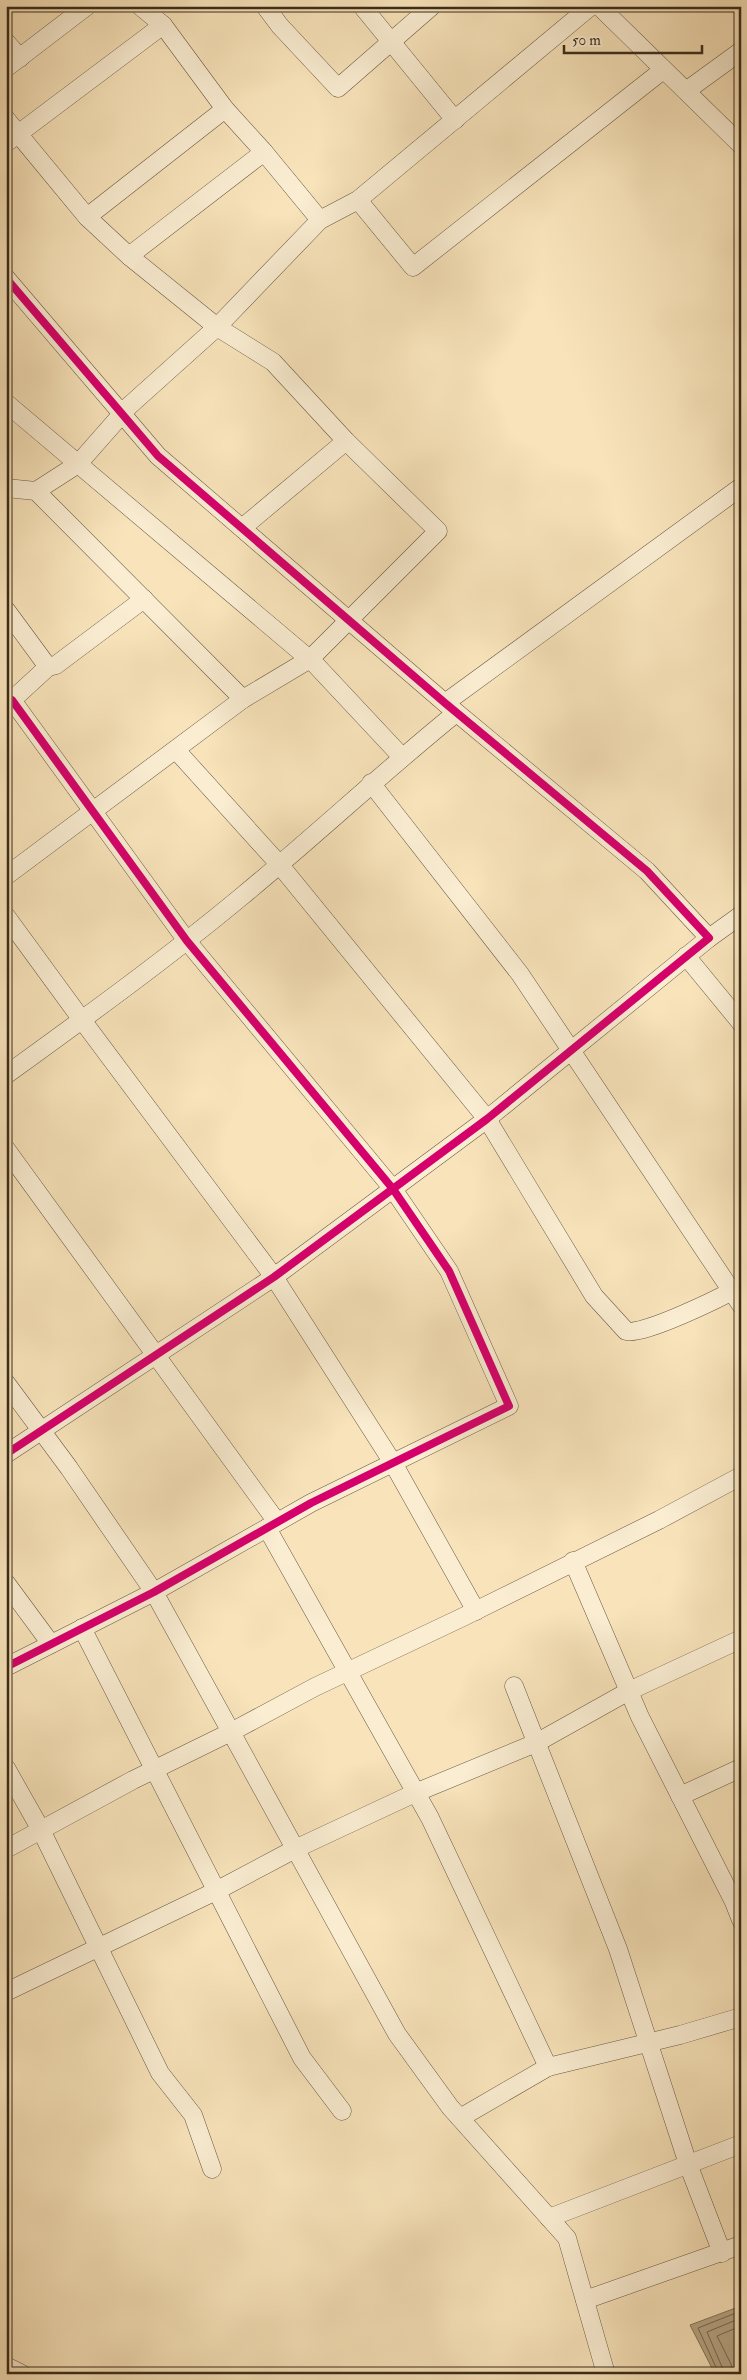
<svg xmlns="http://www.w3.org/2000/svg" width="747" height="2380" font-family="'IM FELL Double Pica',serif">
  <rect width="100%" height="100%" fill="#f8e3ba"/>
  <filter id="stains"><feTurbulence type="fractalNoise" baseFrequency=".004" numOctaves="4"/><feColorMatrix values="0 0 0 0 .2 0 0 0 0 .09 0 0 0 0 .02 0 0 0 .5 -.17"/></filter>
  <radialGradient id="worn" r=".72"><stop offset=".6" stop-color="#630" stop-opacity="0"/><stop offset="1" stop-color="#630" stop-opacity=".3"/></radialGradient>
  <polygon fill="#b7a584" stroke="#85755a" points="741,2306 741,2374 715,2374 690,2325"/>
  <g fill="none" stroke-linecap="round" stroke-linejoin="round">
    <g stroke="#786850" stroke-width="1">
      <polyline points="719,2374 698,2328 741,2311"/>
      <polyline points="725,2374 707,2332 741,2318"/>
      <polyline points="733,2374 731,2364 717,2336 741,2326"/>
    </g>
    <defs>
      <g id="minor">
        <polyline points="140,6 163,25 225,109 264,152 320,220"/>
        <polyline points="265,6 280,26 338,88 432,6"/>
        <polyline points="362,6 455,120"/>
        <polyline points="599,6 741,145"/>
        <polyline points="6,42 20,58"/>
        <polyline points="6,68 87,6"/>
        <polyline points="686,91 741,51"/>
        <polyline points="6,119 87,217 129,256 217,327 273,362 346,441 438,531 310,659 243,699 6,876"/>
        <polyline points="6,143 163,25"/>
        <polyline points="358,200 413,267 663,70"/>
        <polyline points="87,217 225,109"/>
        <polyline points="129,256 264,152"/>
        <polyline points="6,278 158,456 445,703 647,871 709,938 487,1119 274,1277 6,1454"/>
        <polyline points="6,403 314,663 402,757"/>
        <polyline points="6,488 36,491 243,699"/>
        <polyline points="36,491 78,464 129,406 217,327 320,220 358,200 591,6"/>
        <polyline points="242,528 346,441"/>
        <polyline points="6,610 48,667"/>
        <polyline points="12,700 48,667 56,665 144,599"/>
        <polyline points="6,703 12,700 187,941 393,1189 449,1271 509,1406 311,1503 154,1592 6,1667"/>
        <polyline points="445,703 741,487"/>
        <path d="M176,750L279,864L487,1119L594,1296L626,1331C641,1337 724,1296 741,1286"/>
        <polyline points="371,783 520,974 741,1305"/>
        <polyline points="6,916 82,1020 274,1277 393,1463 476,1611"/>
        <polyline points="709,938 741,915"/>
        <polyline points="686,956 741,1023"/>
        <path d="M6,1075C86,1017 165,960 241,897C314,837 383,772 456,713"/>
        <polyline points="6,1149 277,1522"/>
        <polyline points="6,1383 69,1468 154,1592 397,2034 450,2107 567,2238 606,2374"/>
        <polyline points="267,1528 430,1818 548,2067"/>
        <polyline points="573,1561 640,1717 734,1902 741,1920"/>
        <polyline points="6,1583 51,1644"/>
        <polyline points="82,1628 302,2058 342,2111"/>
        <polyline points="514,1686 618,1949 688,2164 722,2253"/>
        <polyline points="6,1768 41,1830 160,2073 193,2115 212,2169"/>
        <polyline points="680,1796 741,1768"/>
        <polyline points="6,1849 133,1780 231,1732 315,1687 463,1617 659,1520 741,1476"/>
        <polyline points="6,1992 216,1891 295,1849 415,1793 536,1743 629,1691 741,1639"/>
        <polyline points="460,2118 548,2067 680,2035 741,2017"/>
        <polyline points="549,2218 741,2144"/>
        <polyline points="585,2300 741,2245"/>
        <polyline points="6,2366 22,2374"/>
      </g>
    </defs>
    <use href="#minor" stroke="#6a5a43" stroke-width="19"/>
    <use href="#minor" stroke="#faedd2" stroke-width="18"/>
    <defs>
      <g id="cycleway">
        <polyline points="6,278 158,456 445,703 647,871 709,938 487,1119 274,1277 6,1454"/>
        <polyline points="6,703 12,700 187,941 393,1189 449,1271 509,1406 311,1503 154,1592 6,1667"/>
      </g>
    </defs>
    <use href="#cycleway" stroke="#faedd2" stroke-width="11"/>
    <use href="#cycleway" stroke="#d6006c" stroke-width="8"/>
  </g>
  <rect width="747" height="2380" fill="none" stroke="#f8e3ba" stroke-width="25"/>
  <rect x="8" y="8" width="732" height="2365" fill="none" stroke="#3a2c1b" stroke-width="2.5"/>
  <rect x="12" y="12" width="722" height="2355" fill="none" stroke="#3a2c1b"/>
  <path d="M564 45v8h138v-8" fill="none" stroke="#3a2c1b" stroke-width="2.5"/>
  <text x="572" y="45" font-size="15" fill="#3a2c1b" stroke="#faedd2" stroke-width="4" paint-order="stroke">50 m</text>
  <rect width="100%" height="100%" filter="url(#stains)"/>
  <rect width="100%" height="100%" fill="url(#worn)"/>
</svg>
